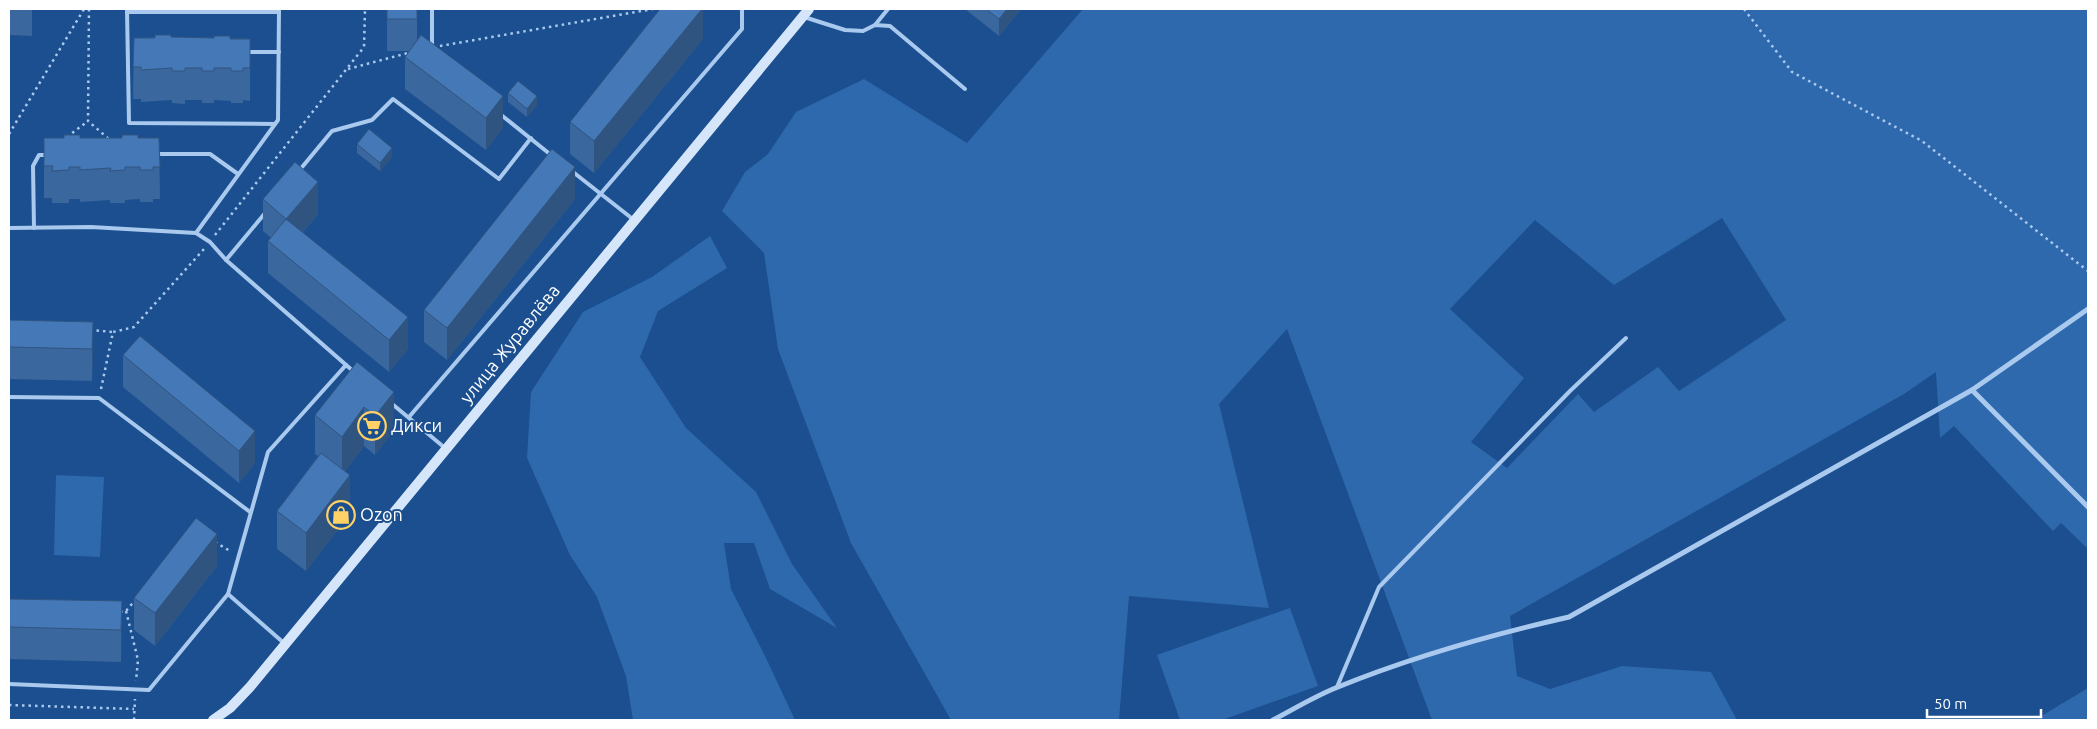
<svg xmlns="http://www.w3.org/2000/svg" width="2097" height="729" font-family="Ubuntu,sans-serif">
  <rect width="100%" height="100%" fill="#1b4f8f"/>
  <g fill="#2e69ad" fill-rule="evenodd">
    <path d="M1083,9H2088V549L2061,523L2053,531L1954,426L1940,438L1936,372L1904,394L1510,616L1517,676L1550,689L1622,666L1711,672L1737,720H1432L1287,329L1219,404L1269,608L1129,596L1119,720H951L851,543L778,349L764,253L722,211L745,172L768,154L796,112L864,79L967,143ZM1722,218L1786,320L1679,391L1658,367L1594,412L1578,394L1507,468L1471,442L1524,378L1450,309L1535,220L1614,285Z"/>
    <polygon points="710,236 727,268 658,311 640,357 686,428 756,492 792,564 837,628 770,589 754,543 724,543 731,589 766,658 795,720 633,720 626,676 597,597 570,555 527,458 531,392 583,312 652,277"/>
    <polygon points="56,475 104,477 100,557 54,555"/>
    <polygon points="1290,608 1318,686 1222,720 1180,720 1157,655"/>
    <polygon points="2088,688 2088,720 2037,720 2038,718"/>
  </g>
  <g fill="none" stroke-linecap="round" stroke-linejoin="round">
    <g stroke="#a9c9ee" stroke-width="2.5" stroke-dasharray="2.5 4" stroke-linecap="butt">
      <polyline points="89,9 88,121 110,140"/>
      <polyline points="1744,9 1792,72 1922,141 2088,271"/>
      <polyline points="440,46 653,9"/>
      <polyline points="348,69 408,53"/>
      <polyline points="9,134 84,9"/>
      <polyline points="67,137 88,121"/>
      <polyline points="215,235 364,47 365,9"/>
      <polyline points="90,330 113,332"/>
      <polyline points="101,389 113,332 134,327 204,249"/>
      <polyline points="215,542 230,551"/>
      <polyline points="126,611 138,660 136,681"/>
      <polyline points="120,612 126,611 136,599"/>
      <polyline points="9,705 134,709"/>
      <polyline points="134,720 135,699"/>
    </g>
    <g stroke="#a9c9ee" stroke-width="4">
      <polyline points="127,9 129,123 275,124"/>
      <polyline points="127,12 279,12"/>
      <polyline points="804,17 845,30 863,31 875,25 890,26 965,89"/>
      <polyline points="875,25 888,9"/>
      <polyline points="432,46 432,9"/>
      <polyline points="246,52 279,52"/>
      <polyline points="500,114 551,155"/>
      <polyline points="154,154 210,154 238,174"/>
      <polyline points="298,172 332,131 372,120 393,99 499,179 531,138"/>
      <polyline points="573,172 634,220"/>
      <polyline points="266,212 226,260 353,371"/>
      <polyline points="9,228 91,227 196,233 278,120 279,9"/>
      <polyline points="34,228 33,166 39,155 47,155"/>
      <polyline points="196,233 210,242 226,260"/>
      <polyline points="9,397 99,398 250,512"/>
      <polyline points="391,403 445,448"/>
      <polyline points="409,417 742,29 742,9"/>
      <polyline points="285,644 228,594 268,452 346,365"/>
      <polyline points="9,684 149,690 228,594"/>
      <polyline points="1337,687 1379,587 1570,391 1626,338"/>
    </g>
    <g stroke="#a9c9ee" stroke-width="5">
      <polyline points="1972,390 2088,507"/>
      <path d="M1273,720C1294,709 1315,696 1338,687C1412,657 1490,635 1569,617L1972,390L2088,309"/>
    </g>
    <polyline stroke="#d6e6fa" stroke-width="10" points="213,720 230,708 250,687 809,9"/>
  </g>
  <g fill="#3a679d">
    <polygon points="9,9 32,9 32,36 9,35"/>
    <polygon points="387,9 417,9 417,41 503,128 486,150 405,89 405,57 409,51 387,51"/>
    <polygon points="703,9 703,39 594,173 570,154 570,122"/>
    <polygon points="965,9 1021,9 999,36"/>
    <polygon points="171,37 250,39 250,101 243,100 243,103 231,103 231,101 214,100 214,103 202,103 202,100 185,100 185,104 172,103 172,100 141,102 141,99 133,99 134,38"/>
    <polygon points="508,93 537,105 527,117 508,102"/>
    <polygon points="44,138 159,138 160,199 153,199 153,202 140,202 140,199 125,200 125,203 110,203 110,200 80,202 80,199 69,199 69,203 52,203 52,198 44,198"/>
    <polygon points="357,144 392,157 380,171 357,153"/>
    <polygon points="263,199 318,214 303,232 408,349 389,372 268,273 268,241 271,238 263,231"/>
    <polygon points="575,199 447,360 424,342 424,310"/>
    <polygon points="9,320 93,322 92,381 9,379"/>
    <polygon points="123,355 255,463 239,483 123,387"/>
    <polygon points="357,362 394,430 375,455 364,446 345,471 350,514 306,571 277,549 277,511 318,456 315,454 315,415"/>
    <polygon points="217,566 155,646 134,630 134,598"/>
    <polygon points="9,599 122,601 121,662 9,659"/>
  </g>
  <g fill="#305480">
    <polygon points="702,9 703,9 703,39 594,173 594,141"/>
    <polygon points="1007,9 1021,9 999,36 999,19"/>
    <polygon points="503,96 503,128 486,150 486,118"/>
    <polygon points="537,96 537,105 527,117 527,109"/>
    <polygon points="392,148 392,157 380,171 380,163"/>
    <polygon points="575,167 575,199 447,360 447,328"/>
    <polygon points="318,182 318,214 286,251 286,219"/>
    <polygon points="408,317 408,349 389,372 389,340"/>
    <polygon points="93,322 93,354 92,381 92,349"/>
    <polygon points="394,392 394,430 375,455 375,416"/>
    <polygon points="364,407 364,446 342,476 342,437"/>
    <polygon points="255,431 255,463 239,483 239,451"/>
    <polygon points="350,475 350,514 306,571 306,533"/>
    <polygon points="217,534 217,566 155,646 155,613"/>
    <polygon points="122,601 122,633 121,662 121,630"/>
  </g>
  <g fill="#4478b7" stroke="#305480">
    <rect x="387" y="9" width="30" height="10"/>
    <polygon points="660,9 702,9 594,141 570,122"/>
    <polygon points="986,9 1007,9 999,19"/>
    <polygon points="155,35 171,35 171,37 214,38 214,36 230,36 230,39 250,39 250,68 243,68 243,71 231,71 231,68 214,68 214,71 202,71 202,68 185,68 185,71 172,71 172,68 141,70 141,67 133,67 134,38 155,38"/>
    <polygon points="421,35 503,96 486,118 405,57"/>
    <polygon points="518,81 537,96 527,109 508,93"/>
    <polygon points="369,129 392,148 380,163 357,144"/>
    <polygon points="64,135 80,135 80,138 122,138 122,135 138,135 138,138 159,138 160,167 153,167 153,170 140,170 140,167 125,167 125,170 110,171 111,168 80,170 80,167 69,167 69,170 52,171 53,166 44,166 44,138 64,138"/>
    <polygon points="552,149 575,167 447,328 424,310"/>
    <polygon points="295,162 318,182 286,219 408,317 389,340 268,241 286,219 263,199"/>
    <polygon points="9,320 93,322 92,349 9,347"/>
    <polygon points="140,336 255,431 239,451 123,355"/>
    <polygon points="357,362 394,392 375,416 364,407 342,437 315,415"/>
    <polygon points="321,453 350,475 306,533 277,511"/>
    <polygon points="196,518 217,534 155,613 134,598"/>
    <polygon points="9,599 122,601 121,630 9,627"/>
  </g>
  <defs>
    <symbol id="supermarket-ring" viewBox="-11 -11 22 22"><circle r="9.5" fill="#1b4f8f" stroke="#ffd166" stroke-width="1.5"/><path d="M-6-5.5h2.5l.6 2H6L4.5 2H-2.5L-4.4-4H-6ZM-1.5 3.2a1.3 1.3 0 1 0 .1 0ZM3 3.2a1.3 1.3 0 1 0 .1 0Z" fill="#ffd166"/></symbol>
    <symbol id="shop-ring" viewBox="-11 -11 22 22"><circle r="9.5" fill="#1b4f8f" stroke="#ffd166" stroke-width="1.5"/><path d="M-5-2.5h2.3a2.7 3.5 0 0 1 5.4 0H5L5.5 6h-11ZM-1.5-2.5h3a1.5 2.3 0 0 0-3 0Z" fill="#ffd166"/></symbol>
  </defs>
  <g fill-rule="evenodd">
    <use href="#supermarket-ring" x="356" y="410" width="32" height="32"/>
    <use href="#shop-ring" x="325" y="499" width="32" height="32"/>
  </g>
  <g text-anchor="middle" stroke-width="4" stroke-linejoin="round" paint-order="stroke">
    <g font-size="18" fill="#fff" stroke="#1b4f8f">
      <text transform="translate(510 344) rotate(-51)" y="6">улица Журавлёва</text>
    </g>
    <g font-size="18" fill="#fff" stroke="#1b4f8f" text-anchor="start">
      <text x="391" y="432">Дикси</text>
      <text x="360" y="521">Ozon</text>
    </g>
  </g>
  <rect width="2097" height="729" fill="none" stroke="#ffffff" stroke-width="20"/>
  <path d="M1927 709v8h114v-8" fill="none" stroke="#ffffff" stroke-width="2.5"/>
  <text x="1934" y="709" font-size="15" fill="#ffffff" stroke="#1b4f8f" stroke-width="4" paint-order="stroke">50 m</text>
</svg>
